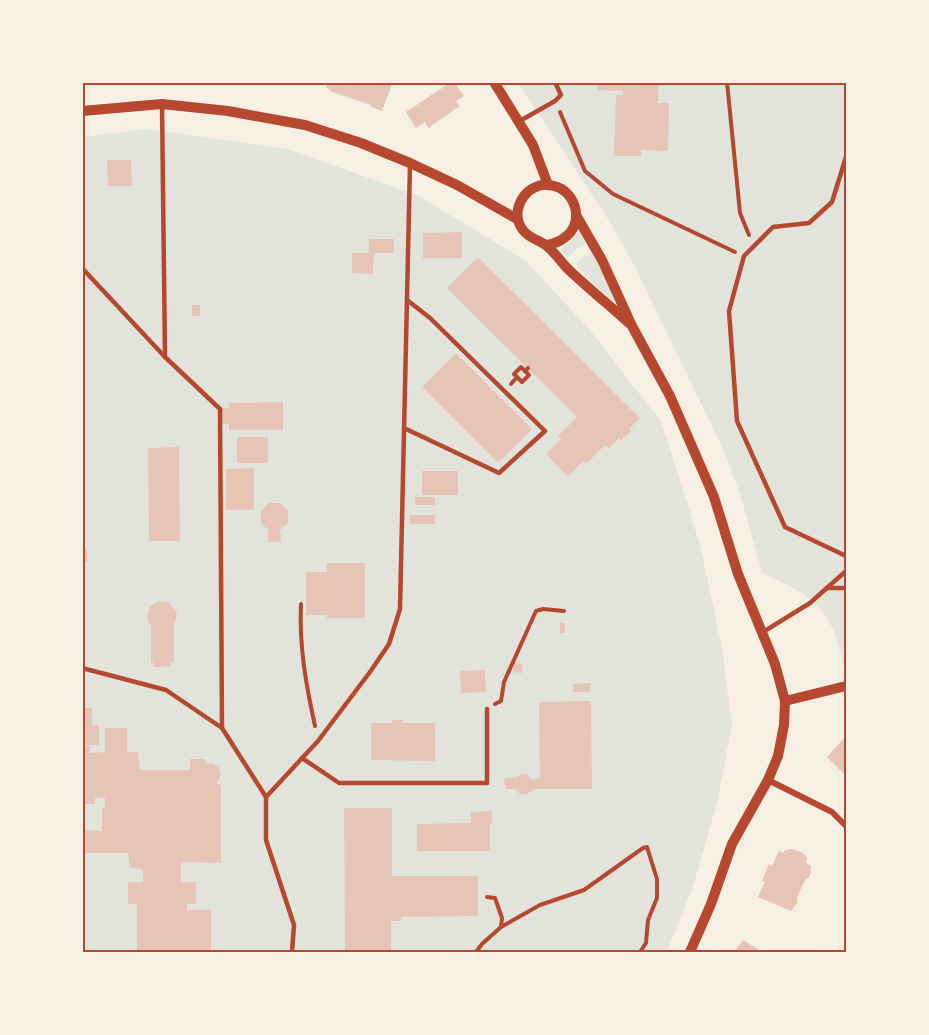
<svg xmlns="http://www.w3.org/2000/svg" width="929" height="1035" font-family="Roboto,sans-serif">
  <rect width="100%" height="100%" fill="#f6efe4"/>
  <g fill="#e2e4dc">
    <path d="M518,83H846V667H844C833,610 814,595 762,573L741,497L723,449L635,267L610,222Z"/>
    <polygon points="147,129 287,149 417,195 526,261 589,329 662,423 700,545 721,642 732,725 717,803 693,887 667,952 83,952 82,137"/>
    <polygon points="579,231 586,244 577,249 568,257 560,249 570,243"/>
    <polygon points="592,253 615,298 614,301 611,301 576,265 582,258"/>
  </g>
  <g fill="#e6c5b7">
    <polygon points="326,82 393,82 382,111 371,107 371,105 332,92 326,87"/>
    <polygon points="451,82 454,82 464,96 456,101 460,106 428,128 425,122 416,128 406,112"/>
    <polygon points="597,82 659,82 658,103 669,103 668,151 641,150 641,156 614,156 616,95 623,95 623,91 597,90"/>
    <polygon points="107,160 131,160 132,186 108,186"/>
    <polygon points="462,232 462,258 423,258 423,233"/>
    <polygon points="369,239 394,239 394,253 374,253 373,274 352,273 352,253 369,253"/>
    <polygon points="478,257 640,418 629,429 631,431 621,440 619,438 609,449 605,445 586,464 583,461 568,477 546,454 561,439 558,436 577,417 447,288"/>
    <rect x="192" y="305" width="8" height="11"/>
    <polygon points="456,353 532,429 498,463 422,387"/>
    <polygon points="283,402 283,430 229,430 229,424 222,424 222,408 229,408 229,403"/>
    <rect x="237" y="437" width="31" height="26"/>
    <polygon points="179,447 180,541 149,541 148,448"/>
    <polygon points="254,468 254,510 226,510 226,469"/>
    <rect x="422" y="471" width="36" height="24"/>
    <rect x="415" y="497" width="20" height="8"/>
    <polygon points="269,503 280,503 288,511 288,523 280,530 281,542 268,542 268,530 261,523 261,511"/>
    <rect x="410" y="515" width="25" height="9"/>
    <polygon points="87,549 87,562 82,562 82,550"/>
    <polygon points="327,563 365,563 365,618 327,618 327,615 306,615 306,572 327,572"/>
    <polygon points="158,601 168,602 177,612 174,626 174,662 171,662 171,666 153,667 153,662 151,662 151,627 147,617 150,607"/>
    <rect x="560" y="623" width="5" height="10"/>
    <polygon points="514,663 523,664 522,673 513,672"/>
    <polygon points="485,670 486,692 461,693 460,671"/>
    <polygon points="590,683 590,692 573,692 573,684"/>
    <polygon points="591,701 592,789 534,789 527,794 520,794 515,789 506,789 504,780 506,778 516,778 521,774 526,774 532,779 540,779 539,702"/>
    <polygon points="82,708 92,708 92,725 99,725 99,745 82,745"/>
    <polygon points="392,720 403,720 403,723 435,723 435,761 371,760 371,723 392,723"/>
    <polygon points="105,728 127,728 127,752 138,752 140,770 190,770 190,759 205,759 205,764 211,763 219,768 221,774 217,782 221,786 221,863 181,862 181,882 196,882 196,904 187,904 187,910 211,910 211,952 137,952 137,904 128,904 128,882 143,882 143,870 130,867 128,853 83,853 82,830 102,831 102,808 105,808 105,798 95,798 95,804 82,804 83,746 90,746 90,753 105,752"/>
    <polygon points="846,736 846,776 827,757"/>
    <polygon points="344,808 392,808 392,876 478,876 478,916 401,917 401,921 391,921 391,952 345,952"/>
    <polygon points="492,811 492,824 490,824 490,851 417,851 417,824 471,823 471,812"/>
    <polygon points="792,849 803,853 807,858 806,863 811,866 811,873 809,877 805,880 797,897 798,902 791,911 758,897 765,882 762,881 769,864 772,866 779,851 783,853 785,850"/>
    <polygon points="743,940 763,952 734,952"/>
  </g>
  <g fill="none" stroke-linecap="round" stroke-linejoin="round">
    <g stroke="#b5482f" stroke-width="4">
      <polyline points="727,82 740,213 749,235"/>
      <polyline points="560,112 585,171 613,194 735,252"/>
      <polyline points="517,377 522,382 529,375 525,371"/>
      <polyline points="511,384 517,377 514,374 521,367 525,371 528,368"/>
      <path d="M301,604C299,646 306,685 315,726"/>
      <polyline points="495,704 501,701 504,682 536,611 543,609 564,611"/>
      <polyline points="501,927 540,905 584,890 643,848 647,847 657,879 657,898 648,920 646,943 640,952"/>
      <polyline points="476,952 482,944 501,927 502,918 495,898 487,897"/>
    </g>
    <g stroke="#b5482f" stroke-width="4.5">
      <polyline points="162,104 165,357 220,409 222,728"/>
      <polyline points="518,122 555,101 561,95 555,82"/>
      <polyline points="846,157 832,202 809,223 773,227 744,256 729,311 737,421 785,527 846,556"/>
      <polyline points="82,268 165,357"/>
      <polyline points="404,428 499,473 545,431 430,318 407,300"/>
      <polyline points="827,588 846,588"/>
      <polyline points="763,632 810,603 846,571"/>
      <polyline points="82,668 166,690 222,728 266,797"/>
      <polyline points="302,758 339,783 487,783 487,709"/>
      <polyline points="292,952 294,925 266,840 266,797 318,741 370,672 389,644 400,609 410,165"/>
    </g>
    <polyline stroke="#b5482f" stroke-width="6" points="768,780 832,812 846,826"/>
    <g stroke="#b5482f" stroke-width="10">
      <polyline points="494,82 533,145 548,185"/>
      <polyline points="82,111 162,104 228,111 305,125 361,143 410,163 457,185 517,219"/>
      <polyline points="576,215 602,260 632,326 670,396 714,497 738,574 775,664 785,701 784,725 778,756 768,780 732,844 711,904 690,952"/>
      <path d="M547,245C552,244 559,242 564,238C587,223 575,186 548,185C539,184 529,189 524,196C516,207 515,220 523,230C530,240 542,240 549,248C556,254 561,262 567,268C587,287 609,305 629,323"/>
      <polyline points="785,701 846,686"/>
    </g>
  </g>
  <rect width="929" height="1035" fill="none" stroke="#f6efe4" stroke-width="168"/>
  <rect x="84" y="84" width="761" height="867" fill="none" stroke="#b5482f" stroke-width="2"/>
</svg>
